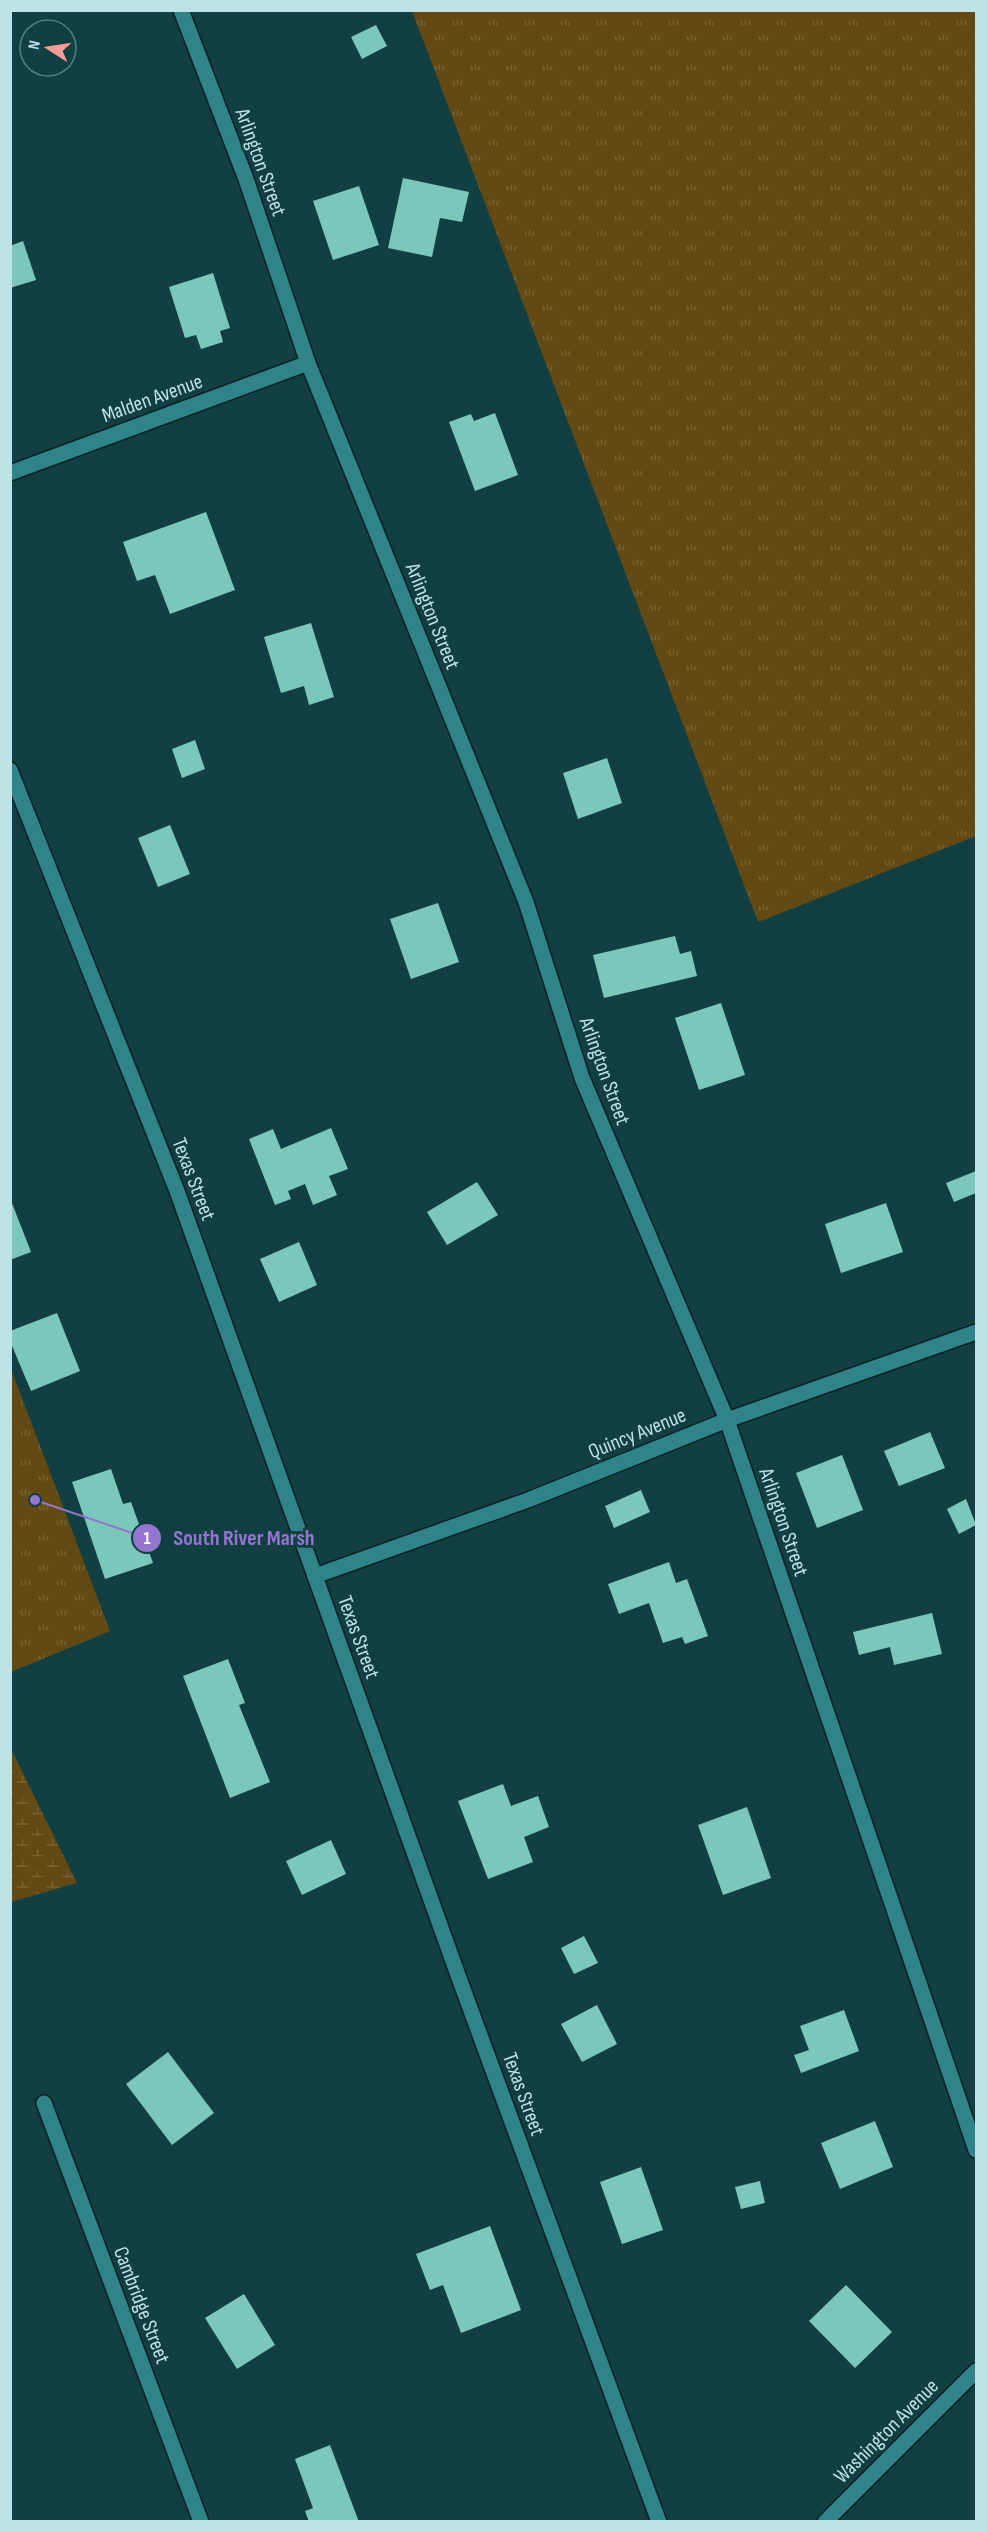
<svg xmlns="http://www.w3.org/2000/svg" width="987" height="2532" font-family="'Sofia Sans Condensed',sans-serif">
  <defs>
    <pattern id="wetland-marsh" width="20" height="14" patternUnits="userSpaceOnUse" patternTransform="scale(1.5)"><rect width="20" height="14" fill="#634913"/><path d="M1 5h8M5 5V1M11 12h8M15 12V8" fill="none" stroke="#776335"/></pattern>
    <pattern id="park-tufts" width="24" height="20" patternUnits="userSpaceOnUse" patternTransform="scale(1.5)"><rect width="24" height="20" fill="#634913"/><path d="M3 7l-1-3M5 7V3M7 7l1-3M15 17l-1-3M17 17v-4M19 17l1-3" fill="none" stroke="#776335"/></pattern>
  </defs>
  <rect width="100%" height="100%" fill="#123f42"/>
  <polygon fill="url(#wetland-marsh)" points="10,1747 77,1883 11,1902 10,1902"/>
  <g fill="url(#park-tufts)">
    <polygon points="412,11 976,11 976,836 758,922"/>
    <polygon points="11,1369 110,1631 11,1672 10,1672"/>
  </g>
  <g fill="#7bc8ba">
    <polygon points="376,25 387,46 362,59 351,37"/>
    <polygon points="403,178 469,192 462,222 440,218 432,257 388,248"/>
    <polygon points="359,186 379,245 333,260 313,201"/>
    <polygon points="23,241 36,280 10,288 10,246"/>
    <polygon points="213,273 230,328 220,331 223,342 201,349 196,335 185,338 169,287"/>
    <polygon points="495,413 518,475 475,491 449,422 471,414 474,421"/>
    <polygon points="206,512 235,590 170,614 155,575 137,581 123,542"/>
    <polygon points="311,623 334,697 309,705 304,686 281,693 264,637"/>
    <polygon points="195,740 205,769 182,778 172,749"/>
    <polygon points="607,758 622,803 578,819 563,773"/>
    <polygon points="170,825 190,874 158,887 138,838"/>
    <polygon points="438,903 459,962 411,979 390,919"/>
    <polygon points="675,936 680,954 691,951 697,976 604,998 593,955"/>
    <polygon points="721,1003 745,1075 699,1090 675,1018"/>
    <polygon points="331,1128 348,1169 329,1176 337,1195 313,1205 305,1184 288,1191 291,1199 275,1205 249,1139 273,1129 281,1149"/>
    <polygon points="976,1171 976,1193 954,1202 946,1183"/>
    <polygon points="477,1182 498,1215 447,1245 427,1212"/>
    <polygon points="10,1198 31,1252 10,1260"/>
    <polygon points="886,1203 903,1252 841,1273 825,1224"/>
    <polygon points="299,1242 317,1285 279,1302 260,1259"/>
    <polygon points="57,1313 80,1371 31,1391 10,1341 10,1331"/>
    <polygon points="930,1432 945,1468 899,1486 884,1451"/>
    <polygon points="842,1455 863,1510 817,1528 796,1473"/>
    <polygon points="111,1469 123,1504 131,1502 153,1563 105,1579 72,1482"/>
    <polygon points="641,1490 650,1512 614,1528 605,1506"/>
    <polygon points="966,1499 976,1525 959,1534 947,1509"/>
    <polygon points="669,1562 676,1583 687,1579 708,1636 685,1644 682,1637 663,1643 649,1603 619,1614 608,1584"/>
    <polygon points="932,1613 942,1654 894,1665 890,1647 859,1655 853,1632"/>
    <polygon points="228,1659 245,1703 239,1705 270,1782 230,1798 183,1676"/>
    <polygon points="503,1784 511,1806 538,1796 549,1827 524,1837 533,1862 488,1879 458,1801"/>
    <polygon points="747,1807 771,1878 723,1895 698,1825"/>
    <polygon points="331,1840 346,1874 302,1895 286,1861"/>
    <polygon points="584,1936 598,1963 574,1974 561,1948"/>
    <polygon points="597,2005 617,2044 582,2062 561,2024"/>
    <polygon points="844,2010 859,2051 801,2073 794,2055 809,2050 800,2026"/>
    <polygon points="168,2052 214,2113 172,2145 126,2084"/>
    <polygon points="875,2121 893,2167 840,2189 821,2143"/>
    <polygon points="641,2167 663,2230 622,2244 600,2182"/>
    <polygon points="760,2181 765,2203 741,2209 735,2187"/>
    <polygon points="490,2226 521,2310 461,2333 443,2285 430,2290 416,2254"/>
    <polygon points="846,2285 892,2332 855,2368 809,2321"/>
    <polygon points="244,2294 275,2345 237,2369 205,2318"/>
    <polygon points="330,2445 359,2522 309,2522 305,2511 313,2508 295,2459"/>
  </g>
  <g fill="none" stroke-linecap="round" stroke-linejoin="round">
    <defs>
      <g id="minor">
        <polyline points="181,10 246,179 308,363 526,902 582,1078 727,1420 976,2150"/>
        <polyline points="10,473 308,363"/>
        <polyline points="10,770 177,1191 459,1978 659,2522"/>
        <polyline points="315,1576 528,1500 727,1420 976,1332"/>
        <polyline points="44,2103 201,2522"/>
        <polyline points="825,2522 976,2371"/>
      </g>
    </defs>
    <use href="#minor" stroke="#092325" stroke-width="18"/>
    <use href="#minor" stroke="#308489" stroke-width="15"/>
  </g>
  <g text-anchor="middle" stroke-width="6" stroke-linejoin="round" paint-order="stroke">
    <g font-size="21" fill="#bde3e6" stroke="#123f42">
      <text transform="translate(261 162) rotate(70)" y="7">Arlington Street</text>
      <text transform="translate(152 398) rotate(-20)" y="7">Malden Avenue</text>
      <text transform="translate(433 616) rotate(68)" y="7">Arlington Street</text>
      <text transform="translate(605 1071) rotate(70)" y="7">Arlington Street</text>
      <text transform="translate(194 1179) rotate(69)" y="7">Texas Street</text>
      <text transform="translate(637 1433) rotate(-22)" y="7">Quincy Avenue</text>
      <text transform="translate(784 1522) rotate(71)" y="7">Arlington Street</text>
      <text transform="translate(359 1637) rotate(70)" y="7">Texas Street</text>
      <text transform="translate(524 2094) rotate(70)" y="7">Texas Street</text>
      <text transform="translate(142 2305) rotate(69)" y="7">Cambridge Street</text>
      <text transform="translate(886 2431) rotate(-45)" y="7">Washington Avenue</text>
    </g>
  </g>
  <path fill="none" stroke="#9575cf" stroke-width="2" d="M35 1500L147 1538"/>
  <g fill="#9575cf" stroke="#123f42" stroke-width="2">
    <circle cx="35" cy="1500" r="6"/>
    <circle cx="147" cy="1538" r="15"/>
  </g>
  <g font-size="18" text-anchor="middle" font-weight="bold" fill="#fff">
    <text x="147" y="1544">1</text>
  </g>
  <g font-size="22" text-anchor="middle" font-weight="bold" fill="#9575cf" stroke="#123f42" stroke-width="6" stroke-linejoin="round" paint-order="stroke">
    <text x="244" y="1545">South River Marsh</text>
  </g>
  <rect width="987" height="2532" fill="none" stroke="#bde3e6" stroke-width="24"/>
  <g transform="translate(48 48) rotate(282)"><circle r="28" fill="#123f42" stroke="#568184" stroke-width="1.5"/>
  <path d="M0-4.5L10 22L0 15L-10 22Z" fill="#f59b99"/>
  <text y="-9" font-size="16" font-weight="bold" text-anchor="middle" fill="#bde3e6">N</text>
  </g>
</svg>
